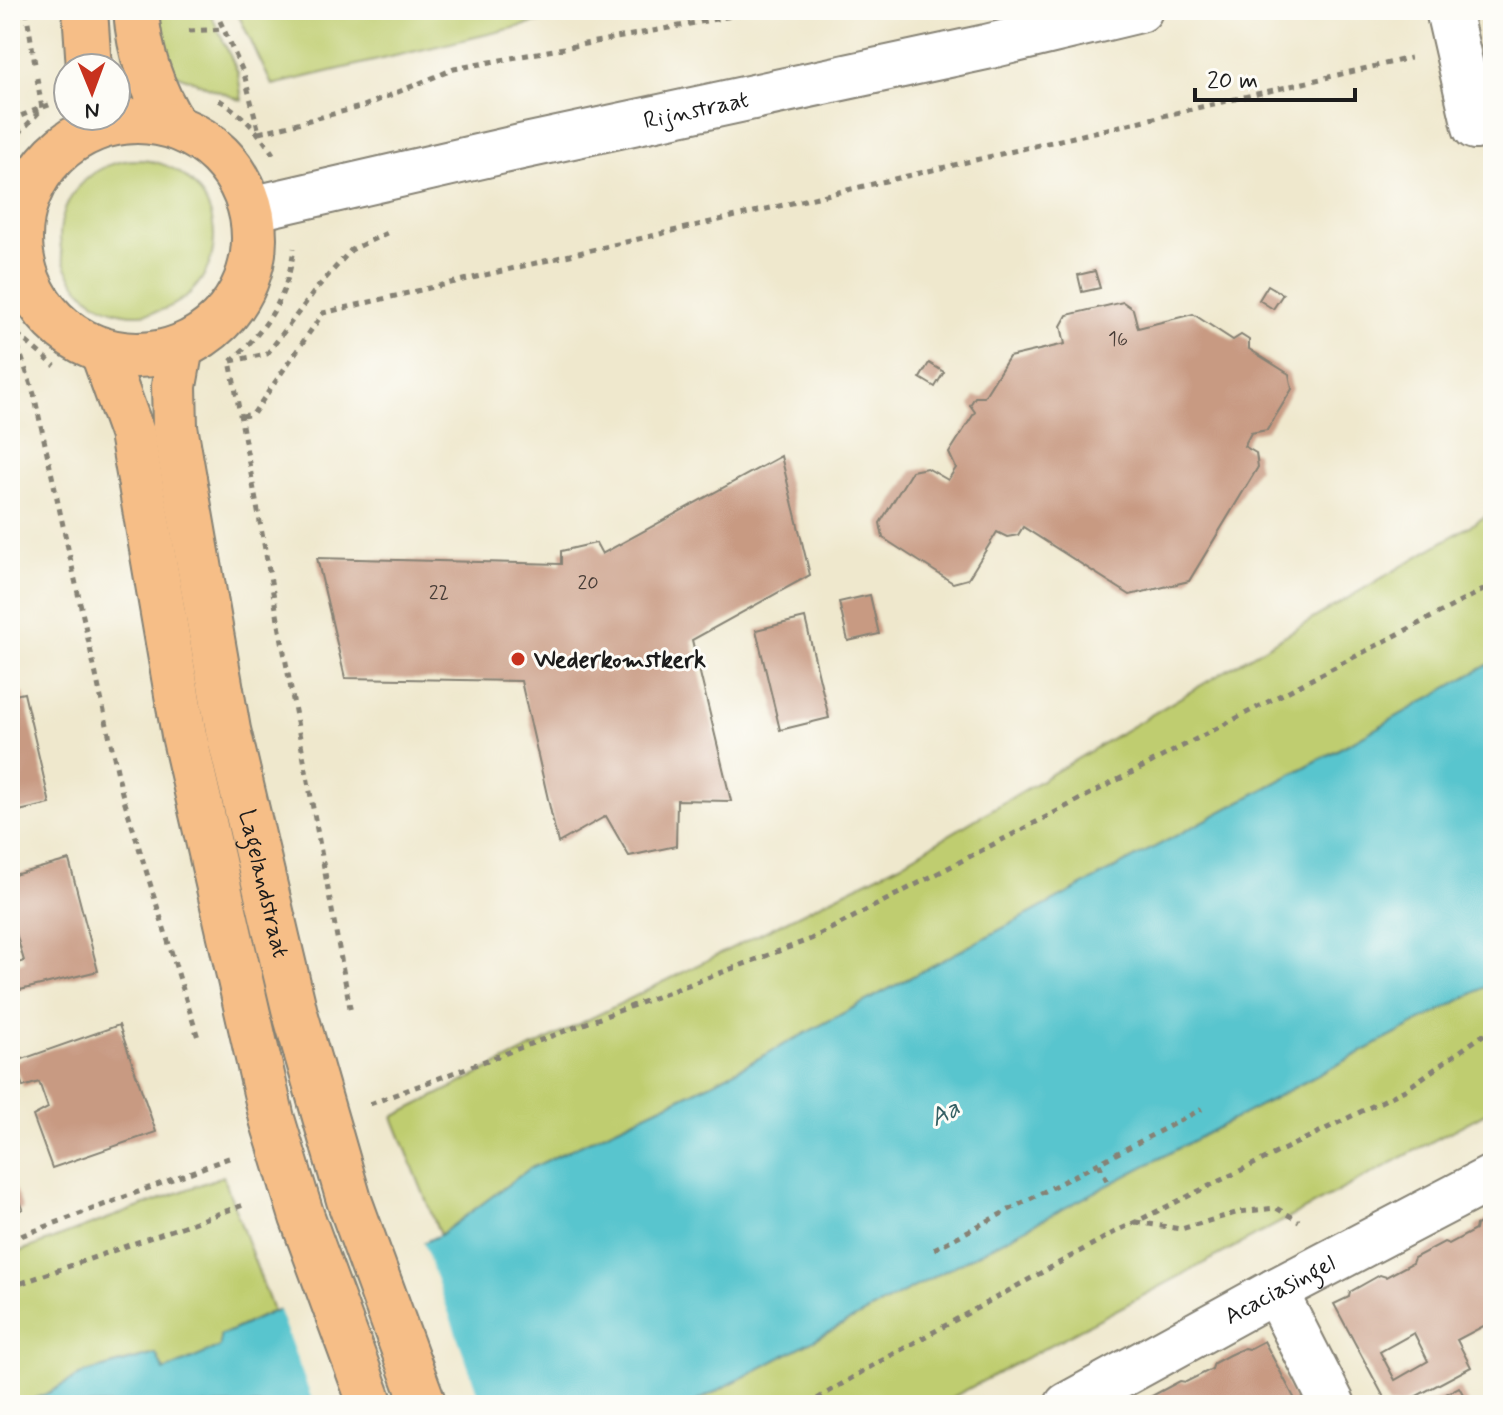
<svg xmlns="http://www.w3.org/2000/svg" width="1503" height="1415" font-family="Mynerve,sans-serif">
  <rect width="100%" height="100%" fill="#fdfcf7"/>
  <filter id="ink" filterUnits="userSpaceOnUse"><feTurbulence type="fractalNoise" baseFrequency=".0125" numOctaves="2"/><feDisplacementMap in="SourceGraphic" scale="16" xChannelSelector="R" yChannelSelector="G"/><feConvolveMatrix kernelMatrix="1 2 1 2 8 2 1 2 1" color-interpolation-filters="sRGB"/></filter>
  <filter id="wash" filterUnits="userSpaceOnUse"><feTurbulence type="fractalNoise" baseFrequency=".006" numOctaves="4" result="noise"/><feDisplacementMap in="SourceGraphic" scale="32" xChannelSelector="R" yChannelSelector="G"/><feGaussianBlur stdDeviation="1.8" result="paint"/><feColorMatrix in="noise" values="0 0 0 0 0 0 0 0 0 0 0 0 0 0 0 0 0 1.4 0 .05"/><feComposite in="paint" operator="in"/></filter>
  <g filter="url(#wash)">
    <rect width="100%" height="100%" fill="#efe8cd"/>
    <g fill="#bfcd6f" stroke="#6e7446" stroke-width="2">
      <polygon points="153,10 209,10 238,73 242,101 171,72"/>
      <polygon points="236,10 590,10 272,85"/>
      <circle cx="137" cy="237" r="77"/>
      <polygon points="1493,512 1493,662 1352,742 716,1081 529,1169 440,1235 393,1117 900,864"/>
      <polygon points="1493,983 1493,1109 938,1405 690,1405"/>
      <path d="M223,1176L273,1311L220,1336L221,1347L164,1371L155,1354C133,1360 109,1365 87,1373C61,1382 39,1405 10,1405V1255Z"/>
    </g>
    <polygon fill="#58c5ce" stroke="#3a7075" stroke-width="2" points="1493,662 1493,983 690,1405 20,1405 48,1393 85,1373 156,1354 164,1371 220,1347 220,1336 440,1235 529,1169 716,1081 1352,742"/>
    <polygon fill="#efe8cd" points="422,1239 482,1405 314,1405 277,1305"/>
    <g id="blocks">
      <g fill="#c89a82" fill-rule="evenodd">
        <polygon points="1095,271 1100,288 1082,292 1078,275"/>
        <polygon points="1268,285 1283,294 1273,309 1259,300"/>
        <polygon points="1123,302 1133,309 1138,328 1193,314 1233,340 1241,335 1249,340 1249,349 1289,374 1292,389 1267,430 1251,433 1244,446 1256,453 1258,467 1189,581 1130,595 1023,527 1018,535 1007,537 997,532 968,579 953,583 883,538 880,523 912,471 927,468 948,480 956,468 949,453 975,412 970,405 975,397 984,397 1009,357 1065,344 1061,326 1067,315"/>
        <polygon points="929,363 944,372 935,387 920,378"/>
        <polygon points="781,456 810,575 692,640 731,801 677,800 676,846 629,856 606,816 558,843 521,681 345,678 317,558 561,564 561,551 596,543 602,554"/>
        <polygon points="870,595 879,634 848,641 839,602"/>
        <polygon points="805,618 829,718 780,730 756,630"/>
        <polygon points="24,693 50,804 10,813 10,696"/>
        <polygon points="69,860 98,971 20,990 13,965 24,961 16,933 10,935 10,876"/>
        <polygon points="119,1025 156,1132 52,1168 33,1116 48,1108 39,1082 23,1087 14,1062"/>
        <polygon points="13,1183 23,1209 10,1214 10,1184"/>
        <path d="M1493,1216V1331L1489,1323L1457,1340L1471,1367L1400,1405H1388L1334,1304L1349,1297L1350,1292L1380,1275L1386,1277L1412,1263L1414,1258L1444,1242L1449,1244L1475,1230L1476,1225ZM1414,1333L1428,1361L1395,1380L1380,1352Z"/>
        <polygon points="1264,1341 1298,1405 1277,1405 1275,1401 1268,1405 1148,1405 1150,1397 1180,1381 1186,1382 1212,1369 1214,1363 1229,1355 1244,1348 1249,1349"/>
        <polygon points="1459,1387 1469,1405 1425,1405"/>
      </g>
    </g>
  </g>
  <g filter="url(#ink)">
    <use href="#blocks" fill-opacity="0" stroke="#868274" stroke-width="2"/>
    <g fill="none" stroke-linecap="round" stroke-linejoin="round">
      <defs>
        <g id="minor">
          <polyline points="1448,10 1475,127"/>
          <polyline points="10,206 25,202"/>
          <path id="s1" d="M251,209L521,147L986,47L1140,10"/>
          <polyline points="10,262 23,267"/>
          <polyline points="1275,1291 1333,1405"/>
          <path id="s2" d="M1067,1405L1275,1291L1493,1177"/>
        </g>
        <g id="major">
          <polyline points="85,10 89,68"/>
          <path d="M136,10C139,53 152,91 175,127"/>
          <circle cx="137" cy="238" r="117"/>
          <path id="s3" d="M181,347L174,386L175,427L228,730L295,1013L349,1200L424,1405"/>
          <polyline points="102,350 132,433 184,735 272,1119 302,1217 371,1405"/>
        </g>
      </defs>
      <use href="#minor" stroke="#868274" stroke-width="48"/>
      <use href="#major" stroke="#868274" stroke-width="48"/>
      <g stroke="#868274" stroke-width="5" stroke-dasharray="6 6" stroke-linecap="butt">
        <polyline points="26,10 35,64"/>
        <polyline points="215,10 244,74 259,132"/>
        <polyline points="189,31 224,29"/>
        <polyline points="37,78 42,109"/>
        <path d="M219,100C242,114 258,131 273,154"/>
        <polyline points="10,120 54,103"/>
        <polyline points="259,133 364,106 454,69 763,10"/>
        <polyline points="10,143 41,110"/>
        <polyline points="10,323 34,394 122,793 199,1041"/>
        <polyline points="17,334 55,366"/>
        <path d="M231,361C268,328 287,298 294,248"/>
        <polyline points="231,361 267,354 317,288 351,250 391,231"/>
        <polyline points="231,366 351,1013"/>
        <polyline points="242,416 253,414 323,313 1410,58"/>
        <polyline points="370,1104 811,939 1493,585"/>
        <polyline points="1099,1164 1108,1183"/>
        <polyline points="1136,1222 1181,1229 1239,1212 1276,1208 1299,1221"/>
        <polyline points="10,1240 234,1156"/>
        <polyline points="934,1249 1202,1109"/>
        <polyline points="10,1287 246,1204"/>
        <polyline points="807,1405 870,1367 1115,1232 1405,1090 1493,1028"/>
      </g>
      <use href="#minor" stroke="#fff" stroke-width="44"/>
      <use href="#major" stroke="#f6be87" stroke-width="44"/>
    </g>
  </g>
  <circle fill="#c8321e" stroke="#fdfcf7" stroke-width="3" cx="518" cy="659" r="8"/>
  <g text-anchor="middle" stroke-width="6" stroke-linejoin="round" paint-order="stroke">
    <g font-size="20" fill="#473c36">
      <text x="1118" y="345">16</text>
      <text x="588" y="589">20</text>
      <text x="439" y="599">22</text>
    </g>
    <g font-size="24" fill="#1c1c1c" stroke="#fdfcf7">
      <text dy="8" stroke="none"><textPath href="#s1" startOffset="456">Rijnstraat</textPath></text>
      <text dy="8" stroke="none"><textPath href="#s3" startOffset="546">Lagelandstraat</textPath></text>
      <text dy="8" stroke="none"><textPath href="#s2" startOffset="242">Acaciasingel</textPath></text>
    </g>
    <g font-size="24" font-weight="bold" fill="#1c1c1c" stroke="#fdfcf7" text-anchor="start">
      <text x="534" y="667">Wederkomstkerk</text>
    </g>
    <g font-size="26" font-style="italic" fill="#346063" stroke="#fdfcf7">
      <text transform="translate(944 1112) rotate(-29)" y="9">Aa</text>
    </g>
  </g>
  <rect width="1503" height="1415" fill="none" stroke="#fdfcf7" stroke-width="40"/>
  <g transform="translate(92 92) rotate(179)"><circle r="38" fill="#fdfcf7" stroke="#a3a29f" stroke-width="2"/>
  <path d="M0-6L14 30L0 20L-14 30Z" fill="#c8321e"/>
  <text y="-12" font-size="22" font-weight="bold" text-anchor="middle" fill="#1c1c1c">N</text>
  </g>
  <path d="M1195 88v12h160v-12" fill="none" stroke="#1c1c1c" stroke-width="4"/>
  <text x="1207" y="88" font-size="24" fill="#1c1c1c" stroke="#fdfcf7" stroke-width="6" paint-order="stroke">20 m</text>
</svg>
